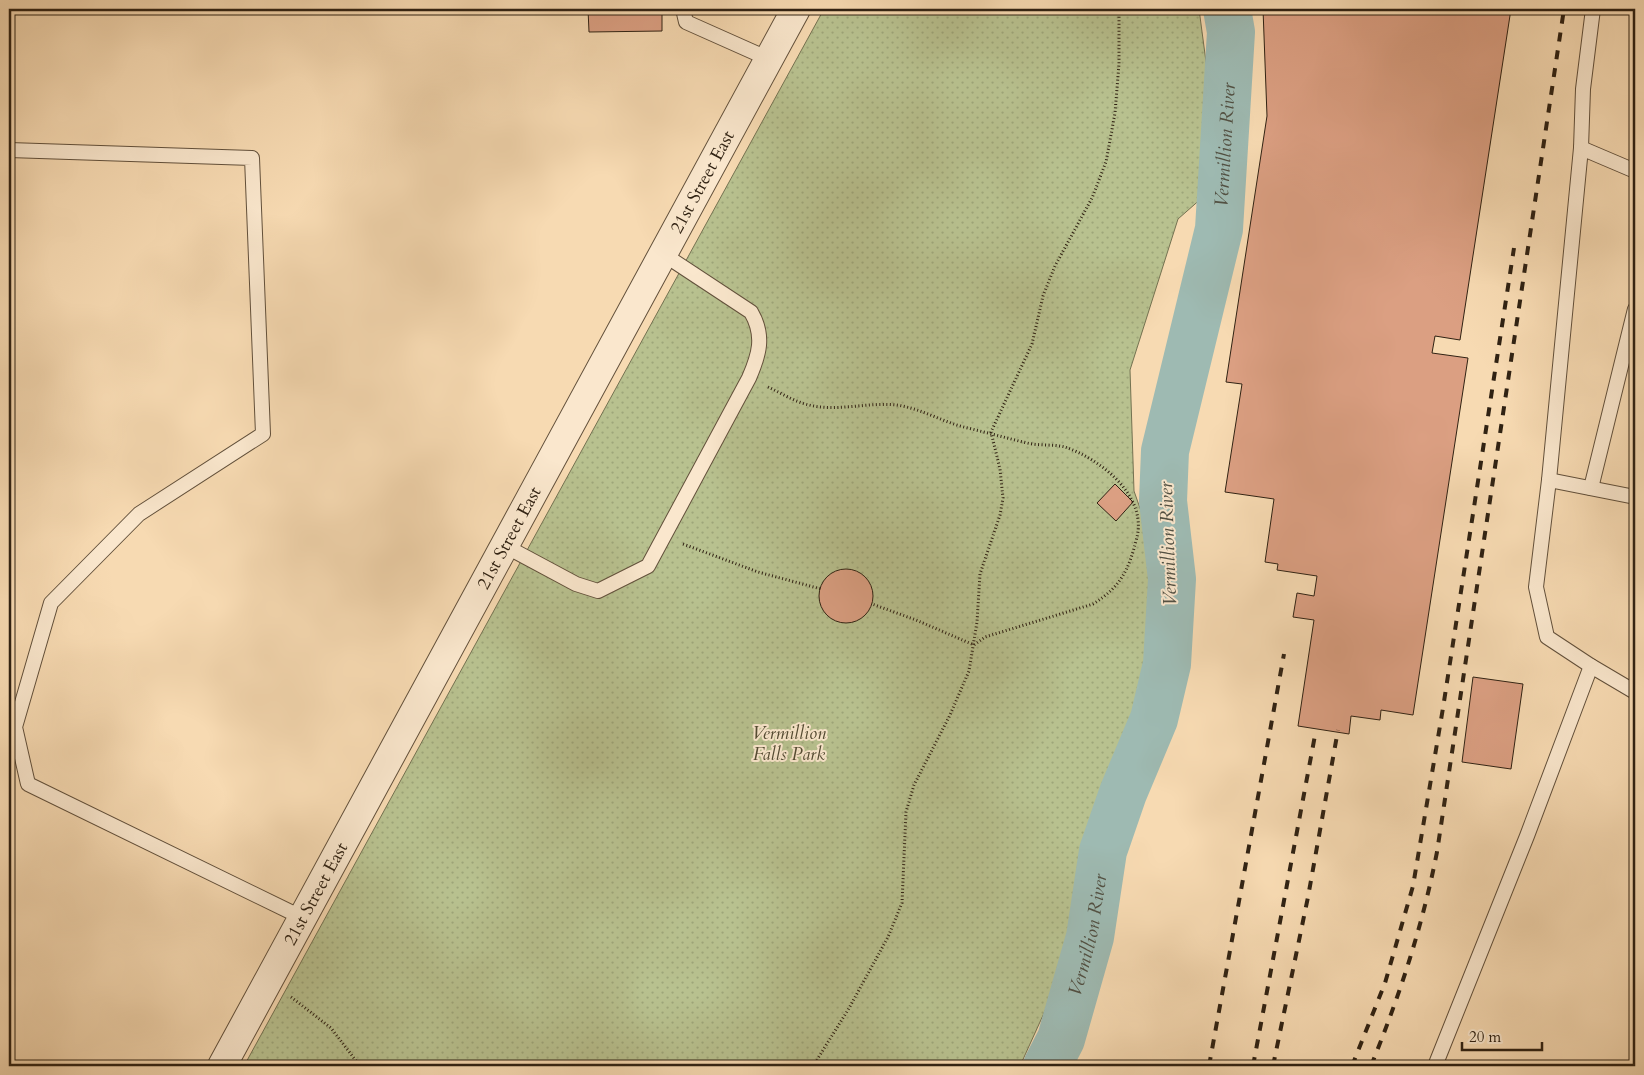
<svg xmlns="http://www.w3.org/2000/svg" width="1644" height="1075" font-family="Cardo,serif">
  <defs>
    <pattern id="park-dots" width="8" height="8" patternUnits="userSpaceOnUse" patternTransform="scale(1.25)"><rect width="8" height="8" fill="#b8c18f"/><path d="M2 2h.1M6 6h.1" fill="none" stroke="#9ea67a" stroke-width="1.8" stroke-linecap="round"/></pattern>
  </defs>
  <rect width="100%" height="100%" fill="#f7dab2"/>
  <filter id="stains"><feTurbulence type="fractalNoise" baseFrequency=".004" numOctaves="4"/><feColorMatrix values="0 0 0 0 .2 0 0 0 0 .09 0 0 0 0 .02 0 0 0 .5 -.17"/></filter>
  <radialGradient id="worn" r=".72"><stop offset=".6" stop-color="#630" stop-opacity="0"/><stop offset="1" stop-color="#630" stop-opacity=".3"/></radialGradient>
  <polygon fill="url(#park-dots)" stroke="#747251" points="824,9 1199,9 1208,77 1203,197 1178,219 1130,370 1134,491 1161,568 1160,650 1088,866 1079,936 1020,1066 244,1066"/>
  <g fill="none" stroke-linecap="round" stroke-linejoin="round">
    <path stroke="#9ebab2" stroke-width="48" id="s1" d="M1047,1066L1061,1039L1090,937L1103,851L1123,793L1154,719L1167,664L1172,579L1163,501L1165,451L1219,229L1231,32L1227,9"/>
  </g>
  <g fill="#db9f82" stroke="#302213">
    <polygon points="588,9 662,9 662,31 589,32"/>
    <polygon points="1263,9 1511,9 1460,340 1435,336 1432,353 1468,358 1413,715 1381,710 1380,720 1351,716 1349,734 1298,726 1314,620 1293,617 1297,593 1314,596 1317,576 1277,570 1278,564 1265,562 1274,499 1225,492 1242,384 1226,382 1267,116"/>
    <polygon points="1115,484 1133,502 1116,521 1097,503"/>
    <circle cx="846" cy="596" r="27"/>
    <polygon points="1473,677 1523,684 1511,769 1462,762"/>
  </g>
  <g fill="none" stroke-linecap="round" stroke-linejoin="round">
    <defs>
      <g id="lane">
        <polyline points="683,9 686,22 769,59"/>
        <polyline points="1593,9 1583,89 1581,148 1549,480 1536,587 1547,637 1591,666 1635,692"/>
        <polyline points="1581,148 1635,171"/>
        <polyline points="9,150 252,158 263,434 139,514 51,603 15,727 28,784 303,918"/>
        <polyline points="1549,480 1635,497"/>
        <polyline points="1591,488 1635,309"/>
        <path d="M505,546L576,584L598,591L648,566L749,378C759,355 765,336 751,312L663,254"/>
        <polyline points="1435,1066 1527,836 1591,666"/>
      </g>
      <g id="street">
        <path id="s2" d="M222,1066L796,9"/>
      </g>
    </defs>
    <use href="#lane" stroke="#62503b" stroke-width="16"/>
    <use href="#street" stroke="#62503b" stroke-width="30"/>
    <g stroke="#302213" stroke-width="3" stroke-dasharray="1 2.5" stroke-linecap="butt">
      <path d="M768,387C781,393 795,402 809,405C837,412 867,402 896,405C921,408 944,423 968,428C988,433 1007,438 1027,443C1039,446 1053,444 1065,447C1100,459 1147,495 1137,537C1129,569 1122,586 1093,604L985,637L974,645L916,620L872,604"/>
      <polyline points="683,544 758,572 821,589"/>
      <polyline points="291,997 331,1028 360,1066"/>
      <polyline points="813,1066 848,1010 888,937 902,903 906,812 914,785 950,715 969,671 977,622 980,574 1000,515 1003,498 1000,469 991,432 1032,344 1043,296 1055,266 1092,198 1106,162 1115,113 1119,64 1119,9"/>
    </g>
    <use href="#lane" stroke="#fae7cd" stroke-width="14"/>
    <use href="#street" stroke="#fae7cd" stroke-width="28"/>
    <g stroke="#302213" stroke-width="4" stroke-dasharray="9 9" stroke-linecap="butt">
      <polyline points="1209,1066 1284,654"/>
      <polyline points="1253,1066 1316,730"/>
      <polyline points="1273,1066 1308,897 1338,730"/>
      <polyline points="1352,1066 1385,983 1413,886 1443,708 1514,248"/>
      <path d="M1371,1066C1400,994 1422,928 1437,852L1564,9"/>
    </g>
  </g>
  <g text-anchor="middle" stroke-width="4" stroke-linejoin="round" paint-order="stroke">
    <g font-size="18" fill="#302213" stroke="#fae7cd">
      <text dy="6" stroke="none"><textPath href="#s2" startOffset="1006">21st Street East</textPath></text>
      <text dy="6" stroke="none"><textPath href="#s2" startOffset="601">21st Street East</textPath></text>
      <text dy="6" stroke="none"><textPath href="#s2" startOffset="196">21st Street East</textPath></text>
    </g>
    <g font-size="18" font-style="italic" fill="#524a32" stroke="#fae7cd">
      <text x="789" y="739">Vermillion<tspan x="789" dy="21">Falls Park</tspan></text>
    </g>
    <g font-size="19" font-style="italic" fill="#515043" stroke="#fae7cd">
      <text dy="7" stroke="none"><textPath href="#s1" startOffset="948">Vermillion River</textPath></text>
      <text transform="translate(1167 544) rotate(-92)" y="7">Vermillion River</text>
      <text dy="7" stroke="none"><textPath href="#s1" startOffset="138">Vermillion River</textPath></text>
    </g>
  </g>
  <rect width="1644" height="1075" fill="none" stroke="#f7dab2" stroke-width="30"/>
  <rect x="10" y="10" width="1624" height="1055" fill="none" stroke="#302213" stroke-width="2.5"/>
  <rect x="15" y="15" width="1614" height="1045" fill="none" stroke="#302213"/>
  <path d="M1462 1042v8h80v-8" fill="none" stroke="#302213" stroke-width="2.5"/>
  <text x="1469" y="1042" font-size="15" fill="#302213" stroke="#fae7cd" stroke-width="4" paint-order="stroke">20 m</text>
  <rect width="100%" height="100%" filter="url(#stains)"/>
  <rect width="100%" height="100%" fill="url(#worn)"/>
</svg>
